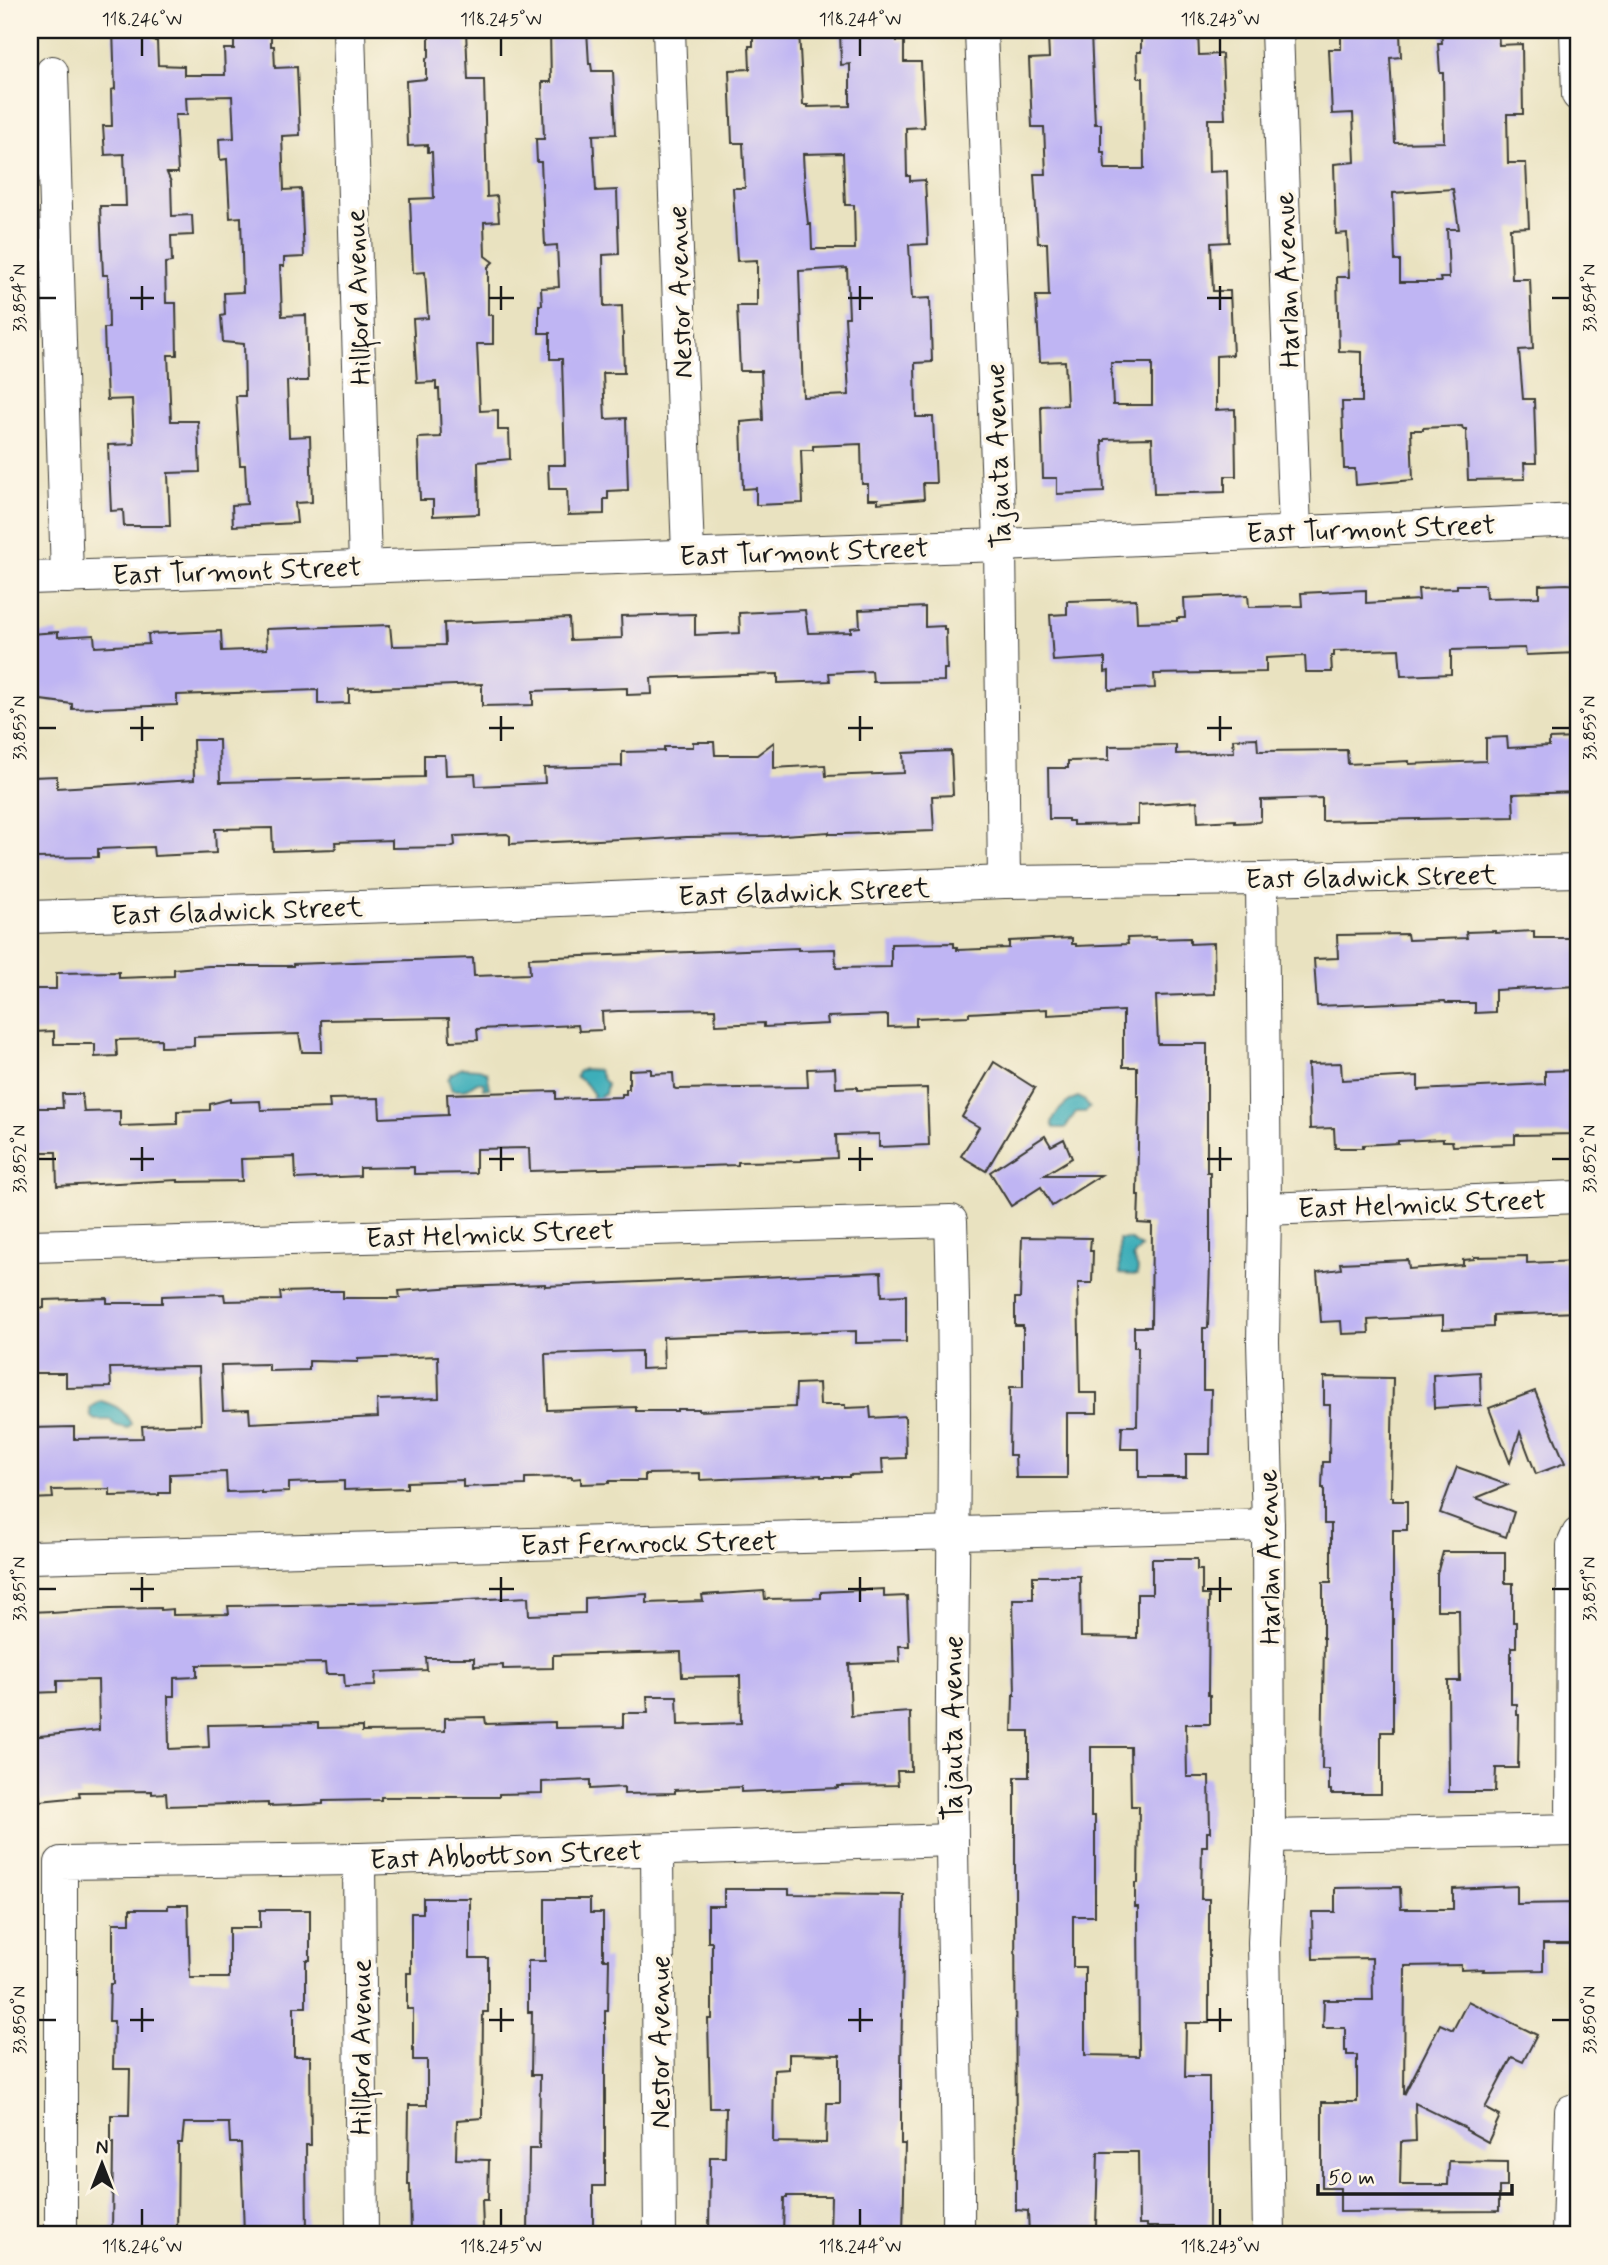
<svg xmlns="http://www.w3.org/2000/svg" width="1608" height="2265" font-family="Mynerve,sans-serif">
  <rect width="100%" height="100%" fill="#fcf5e5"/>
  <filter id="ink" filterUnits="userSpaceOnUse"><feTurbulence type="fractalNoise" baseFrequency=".0143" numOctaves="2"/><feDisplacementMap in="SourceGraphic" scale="14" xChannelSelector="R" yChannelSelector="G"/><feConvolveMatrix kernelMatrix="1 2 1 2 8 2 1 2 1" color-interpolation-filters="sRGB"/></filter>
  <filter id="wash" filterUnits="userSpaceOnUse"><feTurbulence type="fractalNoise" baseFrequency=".00686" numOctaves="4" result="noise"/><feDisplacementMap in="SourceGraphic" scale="28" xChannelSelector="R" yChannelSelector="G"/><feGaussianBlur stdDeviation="1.57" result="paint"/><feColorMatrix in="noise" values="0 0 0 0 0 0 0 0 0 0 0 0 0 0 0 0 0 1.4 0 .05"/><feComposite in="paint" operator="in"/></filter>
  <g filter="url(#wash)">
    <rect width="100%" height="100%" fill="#e9e2c0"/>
    <g fill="#3eaeb9" stroke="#2d656a" stroke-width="2">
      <polygon points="462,1068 479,1069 487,1072 490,1088 483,1089 484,1083 477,1082 465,1090 452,1090 448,1079 451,1074"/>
      <polygon points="584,1069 598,1070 603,1080 607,1084 605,1094 601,1096 600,1099 592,1098 594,1095 586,1084 576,1077 578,1072"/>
      <path d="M1078,1097L1084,1100L1090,1108L1085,1112H1076L1065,1128H1054L1052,1123C1055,1112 1067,1101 1078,1097Z"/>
      <polygon points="1119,1239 1131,1240 1141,1247 1133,1257 1138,1269 1137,1275 1120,1274"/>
      <path d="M101,1401C115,1405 125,1410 131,1424L128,1428L114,1425L111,1420H95L91,1417L90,1408Z"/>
    </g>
    <g id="blocks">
      <g fill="#bfb5f3" fill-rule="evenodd">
        <polygon points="113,30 153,30 154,41 157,41 158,65 184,66 184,75 225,75 224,49 234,49 234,30 271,30 271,46 274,46 275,68 297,67 300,135 282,136 284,190 301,189 304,257 284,258 284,266 280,266 282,316 306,315 308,381 287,381 289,437 310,436 312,502 295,503 297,523 233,526 232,505 247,504 245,465 240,465 236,396 245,396 244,344 223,342 221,316 225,315 224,293 243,292 241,217 230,218 227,159 220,160 219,139 234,138 232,96 186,97 187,115 175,115 178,173 167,173 171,182 172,216 192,215 193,235 171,236 172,262 165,263 166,303 176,303 177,355 168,355 171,421 198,421 200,472 168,473 170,526 124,526 123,510 111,511 108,445 134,444 132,399 107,400 105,357 104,328 109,328 108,275 103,275 100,206 126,206 124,154 105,155 103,126 112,126 111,90 115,89"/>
        <polygon points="429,30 466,30 468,80 484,80 487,197 497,196 499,221 484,222 485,256 493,262 488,267 488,315 493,315 493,344 477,344 480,411 498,410 498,430 509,430 510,459 478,462 479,514 433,516 433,500 420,500 418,438 441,437 439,389 436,389 436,382 417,383 413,319 428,318 425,272 413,273 410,199 434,198 432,152 428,152 428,145 408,146 406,81 426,79 426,59 429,56"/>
        <polygon points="550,30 587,30 589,64 591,64 592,71 613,71 616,134 593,135 596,191 617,190 619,254 603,255 604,307 622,306 624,373 603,373 605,419 626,418 628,490 608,491 608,499 604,499 604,514 568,515 567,489 549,489 548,465 565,465 562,359 550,359 550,333 539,333 539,305 542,305 541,288 559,287 557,245 545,246 541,162 537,162 536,139 544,139 542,82 551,82"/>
        <path d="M753,30H799L803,105H808V107L850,106V64L841,65L840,30H897V41H904V62H921L924,127L906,128L907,176H910V181L925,180L927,217L928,244L909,245L912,299L930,298L932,362L915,363L916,417H933L936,483H923L924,499L878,503V499H868V484H862L861,444L813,446V450H801L803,503L756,505V488L743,489L741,422L763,420L761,371H740L737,306H757V260L737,261L733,188H745L743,143H732L729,70L750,69L749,46H753ZM843,153L845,205H854L855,249H812L811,224H808L805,195L803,154ZM847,268L849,317H845L849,395L803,397L799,271Z"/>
        <path d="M1441,30H1498L1499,45L1522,44L1523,114H1507L1508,163H1526L1529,227L1510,228L1512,279H1530L1533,349L1519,350L1523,399H1534L1536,463H1524L1525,479L1468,480L1466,429H1463L1462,426L1423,428V430H1411L1413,480L1356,485L1355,469H1344L1342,402H1362V352L1339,351L1337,277H1349L1347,233L1336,234L1334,164L1355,162L1353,113L1332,114L1329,49H1341V33L1400,32L1401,57L1390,58L1395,143L1444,142L1443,73H1440L1438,43H1442ZM1453,189L1459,229H1447L1449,278H1440L1441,282H1400V261H1395L1393,193Z"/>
        <path d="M1198,31L1199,55L1222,54L1225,119H1208L1209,172L1227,171L1229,242L1211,243L1213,291H1230L1233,355L1216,356V410L1235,409L1236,476H1225V492L1154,494L1152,438L1105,439V441H1102L1104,492L1057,494V478H1043L1041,406L1067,405L1065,361L1040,362L1036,296H1049L1047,243H1038L1034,174H1046L1044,127H1032L1029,59L1049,58L1048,36L1091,34L1095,124H1101V152H1104L1105,169H1144L1143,78H1138L1137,52H1141V32ZM1111,363H1152V405H1113Z"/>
        <polygon points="1567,584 1578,585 1578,653 1526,655 1525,648 1451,650 1451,674 1401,676 1399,649 1334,651 1334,656 1331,656 1332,672 1306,672 1305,656 1266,658 1266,672 1154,674 1155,688 1109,690 1109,671 1105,672 1105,658 1053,661 1050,615 1067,614 1067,601 1136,599 1137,622 1177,621 1177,618 1185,618 1184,598 1248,595 1249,607 1302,606 1301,593 1366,590 1366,603 1419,600 1418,589 1457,588 1457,585 1485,585 1486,598 1539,597 1539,585"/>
        <polygon points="925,607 925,627 944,626 944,629 946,629 947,669 944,669 944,681 873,682 872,671 829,673 830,681 778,683 778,674 741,675 651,678 652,694 627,695 627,688 533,691 533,705 482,706 482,684 349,689 349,703 318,704 318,690 177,695 177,705 72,709 72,704 33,699 30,663 30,634 58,632 58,637 94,635 95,647 149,644 148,634 221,631 222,651 267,649 266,629 390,625 392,646 445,645 444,623 569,618 570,640 622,638 621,616 695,614 695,635 740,633 739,613 805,610 808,633 851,632 851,628 860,627 859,610"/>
        <polygon points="1507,737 1508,748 1549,746 1549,739 1578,738 1578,792 1513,794 1514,817 1322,821 1322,798 1261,800 1261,821 1258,822 1235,823 1235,820 1198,822 1197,801 1138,805 1138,824 1073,825 1073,821 1068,821 1068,819 1049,819 1048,768 1068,768 1068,761 1109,760 1109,746 1176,745 1176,754 1234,752 1233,739 1257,738 1258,751 1347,750 1348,764 1409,761 1409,764 1486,761 1486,738"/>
        <polygon points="193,740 219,740 220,782 424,777 424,755 445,755 446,775 475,774 476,786 545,783 544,768 622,766 622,752 664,751 664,747 693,747 693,742 714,742 715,755 757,755 774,742 774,768 825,765 826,776 904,773 903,753 951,751 953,795 932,796 934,831 844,834 829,834 829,832 768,836 687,837 642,840 642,838 510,844 510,836 507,834 454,836 455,845 451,847 392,848 392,840 335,842 336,849 273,851 272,828 215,829 216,853 154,856 153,847 98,849 98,857 35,858 34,851 30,851 30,783 32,783 32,777 57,776 57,788 194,780"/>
        <polygon points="1495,931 1495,933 1534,931 1534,938 1578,938 1578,986 1495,990 1495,1012 1475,1013 1475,1003 1446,1003 1445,1001 1317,1006 1314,959 1338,958 1337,935 1407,934 1408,940 1467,938 1466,932"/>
        <polygon points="1156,937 1156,939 1190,938 1190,944 1214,943 1215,994 1156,996 1158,1044 1207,1044 1207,1172 1210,1172 1210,1262 1208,1328 1203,1328 1203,1390 1211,1390 1210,1454 1186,1454 1186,1477 1139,1477 1139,1449 1121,1449 1122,1426 1137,1426 1138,1347 1134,1347 1134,1327 1151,1327 1152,1224 1138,1223 1139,1195 1137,1195 1139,1096 1137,1096 1137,1067 1123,1067 1123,1011 1047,1015 1047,1009 969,1013 969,1016 916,1018 916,1026 888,1027 888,1015 827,1017 828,1024 764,1027 764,1023 716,1025 715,1009 618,1011 602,1012 603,1030 579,1031 578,1025 477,1029 478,1040 450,1041 449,1018 321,1020 322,1052 302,1052 299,1034 194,1037 194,1046 161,1047 161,1039 116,1040 117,1056 95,1057 95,1044 54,1044 54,1031 34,1032 33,989 56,989 56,973 119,972 119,978 174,976 174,969 209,966 293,966 293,964 473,958 474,976 530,974 529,958 798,948 798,950 835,949 836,968 891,967 891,944 954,943 954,947 957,947 957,950 1009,948 1009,941 1072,938 1072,944 1076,944 1076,946 1128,944 1127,938"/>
        <polygon points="994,1062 1035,1088 986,1171 961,1156 979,1127 962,1117"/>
        <polygon points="1341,1063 1342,1080 1418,1076 1418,1090 1545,1084 1545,1071 1578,1070 1578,1134 1515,1135 1515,1144 1453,1146 1452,1141 1443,1141 1443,1139 1398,1141 1398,1143 1363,1145 1363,1148 1335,1148 1334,1128 1310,1129 1308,1064"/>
        <polygon points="835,1068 836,1088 857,1087 857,1090 927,1088 929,1145 879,1147 879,1134 836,1135 837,1158 802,1160 802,1161 738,1162 738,1165 530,1171 529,1148 476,1149 476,1173 414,1174 414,1167 360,1168 360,1176 296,1179 295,1157 241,1159 242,1181 178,1182 178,1180 57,1186 56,1152 35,1152 33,1108 63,1108 62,1094 82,1094 84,1112 120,1111 120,1126 177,1124 177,1111 210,1110 210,1104 230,1099 230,1102 260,1101 261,1110 330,1108 329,1099 379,1098 380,1118 448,1115 447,1094 556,1091 556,1099 622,1097 622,1094 626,1094 626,1089 629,1089 629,1070 651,1069 651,1074 673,1073 674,1088 676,1089 808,1087 807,1069"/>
        <polygon points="1045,1136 1051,1146 1064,1139 1072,1158 1044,1175 1101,1175 1052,1206 1041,1187 1011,1206 990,1172"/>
        <polygon points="1022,1237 1091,1238 1090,1251 1093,1251 1092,1283 1078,1283 1080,1393 1097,1393 1097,1413 1067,1413 1067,1478 1016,1478 1015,1455 1009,1455 1010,1387 1023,1387 1023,1326 1015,1326 1015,1298 1020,1298"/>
        <polygon points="1527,1256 1527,1263 1578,1261 1578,1312 1493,1315 1493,1327 1443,1329 1443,1316 1368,1320 1369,1333 1342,1334 1341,1321 1321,1322 1317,1272 1341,1269 1340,1263 1408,1260 1409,1269 1463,1265 1463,1260 1474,1259 1474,1257"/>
        <path d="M881,1272L882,1296L906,1295V1342L856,1343V1331L663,1337L664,1368L641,1369V1351L545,1354L547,1410L636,1407V1411H677V1409H699V1411L795,1407L796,1384L819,1383L820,1405H845V1408L870,1407L871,1418L905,1416L906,1458L882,1459L883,1474L849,1475V1477H821V1475L700,1480V1473L645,1474V1481H609V1483L581,1484V1478L572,1479V1477L525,1478V1485L463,1487V1480L407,1482V1488L344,1490V1481L289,1483V1492L261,1493V1491L227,1492L226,1472L170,1474V1493H159V1495L110,1496V1489L52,1490L53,1498L30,1499V1428L74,1427V1439L143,1438L142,1426L201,1424L199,1367L110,1368L111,1387L66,1388V1373H30V1308H44V1300L107,1298V1303H162V1296L224,1294L225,1301L281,1300L280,1292L320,1291H343V1298H400L399,1291L457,1287L545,1284V1286ZM438,1356L439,1398L377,1400L378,1417L250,1423L249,1409L223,1410L221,1365L269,1364V1371L309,1370V1361L358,1362V1359Z"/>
        <polygon points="1480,1372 1481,1405 1434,1408 1433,1375"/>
        <polygon points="1324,1377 1393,1378 1391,1497 1393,1497 1393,1501 1407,1501 1407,1530 1393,1530 1393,1732 1381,1732 1381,1794 1331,1794 1331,1790 1329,1790 1329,1769 1322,1769 1324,1638 1323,1638 1323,1582 1331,1582 1331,1524 1324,1524 1324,1488 1322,1488 1323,1462 1329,1462 1330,1405 1324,1405"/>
        <polygon points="1535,1391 1565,1463 1536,1474 1520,1432 1510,1463 1489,1408"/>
        <polygon points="1457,1467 1508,1485 1476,1498 1514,1512 1506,1537 1440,1513"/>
        <polygon points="1443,1552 1505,1552 1505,1583 1513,1583 1513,1622 1516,1622 1516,1647 1511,1647 1511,1704 1517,1704 1517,1715 1519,1715 1518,1768 1496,1768 1495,1792 1449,1792 1448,1681 1460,1681 1459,1610 1437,1610 1437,1574"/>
        <path d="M1152,1559H1197V1570H1202V1595H1209L1208,1695H1210V1724H1186L1187,1777H1209L1210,1832H1207V1846H1202L1201,1899H1209V2023H1186L1185,2077H1209V2235H1175V2227H1147V2224H1139L1138,2152H1098L1096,2227H1088V2235H1029L1028,2211L1016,2210L1015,1867V1777H1029V1731H1012L1013,1695H1015L1013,1599H1033V1576H1080L1081,1637L1137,1638V1594H1152ZM1091,1747H1130L1131,1806H1139L1138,1883H1135V1907H1138L1139,2056L1085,2055V1967H1073V1916H1095V1816H1091Z"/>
        <path d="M884,1589V1597L907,1596L909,1646H899L900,1662L849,1664L851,1716L910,1712L911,1771H897L898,1785L838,1786V1788L741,1792V1787L675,1790V1793L624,1794V1787L590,1789V1780L542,1782V1793L499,1794V1797H381V1800L323,1801V1804L301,1805L268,1806V1803L167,1806L166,1793L152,1794V1791L79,1792L80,1797L40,1801L38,1783L30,1784V1737L99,1730L98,1680L57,1681V1692L30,1693V1612L52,1611V1613L110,1609L161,1608V1610L173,1609V1615L229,1614L228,1606L409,1603L528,1597L529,1615L585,1613V1598L647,1594V1603L703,1601L702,1595L764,1591L765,1599L821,1598V1592ZM681,1652L682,1677L740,1676L741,1723L678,1725L677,1696H647L648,1713H623V1727L555,1728V1722L486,1724L485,1717L445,1718V1731L362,1732V1727L318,1728V1723L208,1725L209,1747L169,1749L168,1696H174V1678L197,1677V1665L325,1663L326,1674H344L345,1687L375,1686L376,1672L427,1670L426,1658H474V1666L503,1665V1669L553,1668V1655Z"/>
        <polygon points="1517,1886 1517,1904 1578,1903 1578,1944 1543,1944 1543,1970 1483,1971 1484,1969 1461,1970 1461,1965 1405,1966 1404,2095 1440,2024 1453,2030 1468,2001 1537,2035 1523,2062 1512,2057 1485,2108 1500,2116 1488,2142 1466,2130 1466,2128 1415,2103 1416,2141 1401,2142 1400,2185 1448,2185 1449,2161 1507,2162 1507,2187 1499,2187 1499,2211 1340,2212 1340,2188 1322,2188 1322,2102 1357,2102 1357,2055 1347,2055 1347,2051 1345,2051 1345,2028 1323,2028 1324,2000 1373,2000 1372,1958 1313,1959 1312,1912 1335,1912 1335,1888 1400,1887 1401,1909 1453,1909 1453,1889"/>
        <path d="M724,1889H789V1894L904,1895L901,2068V2144H905L903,2235H830L831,2196H787V2198H784L783,2235H709L710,2157H725L726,2108H710L708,2019H712V1942H708V1906H724ZM789,2054L840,2055V2103H827L826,2143L773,2142L774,2070L789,2069Z"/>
        <polygon points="423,1898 470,1898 470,1958 488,1958 488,2012 483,2012 482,2118 457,2120 456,2159 489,2160 488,2200 482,2200 483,2229 467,2229 467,2235 411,2235 410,2185 408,2185 409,2105 427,2105 427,2060 413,2060 413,2009 407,2009 407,1973 411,1973 411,1913 423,1913"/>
        <polygon points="545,1899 590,1899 590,1913 603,1913 603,1959 609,1959 608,2011 605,2011 605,2186 593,2186 593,2235 528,2235 529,2149 539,2149 540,2075 531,2075 532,2012 528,2012 528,1961 545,1961"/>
        <polygon points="168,1905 188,1905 190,1978 229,1978 229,1928 260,1928 260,1910 310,1910 310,1960 306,1960 306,2007 294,2007 294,2056 310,2056 311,2145 306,2145 307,2235 244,2235 241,2143 230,2143 229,2123 184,2123 182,2143 178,2143 177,2235 112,2235 113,2143 111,2143 111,2115 129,2115 130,2069 113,2069 114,2021 109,2021 110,1984 113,1984 113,1923 130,1923 130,1909 168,1909"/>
      </g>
    </g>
  </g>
  <g filter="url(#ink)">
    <use href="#blocks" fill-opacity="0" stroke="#3b3a35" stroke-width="2"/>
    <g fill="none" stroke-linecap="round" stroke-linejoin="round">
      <defs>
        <g id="minor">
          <polyline points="349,30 365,565"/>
          <polyline points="669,30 688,554"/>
          <polyline points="981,30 1000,545 1004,882"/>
          <polyline points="1277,30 1295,531"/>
          <polyline points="1576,30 1578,95"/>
          <polyline points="52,72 67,577"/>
          <polyline points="30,578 1000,545 1578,520"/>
          <polyline points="1262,879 1265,1209 1263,1342 1268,1525 1269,1836 1264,1942 1269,2235"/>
          <polyline points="30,917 488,903 1004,882 1262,879 1578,871"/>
          <polyline points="1265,1209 1578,1197"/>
          <path d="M30,1246L951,1221C958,1427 950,1633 952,1839C953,1971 959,2103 958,2235"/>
          <polyline points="30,1557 1268,1525"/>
          <polyline points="1572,1830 1573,1545 1578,1534"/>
          <polyline points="1269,1836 1578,1830"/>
          <polyline points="657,1850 660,2235"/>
          <polyline points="359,1859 362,2235"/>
          <polyline points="61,2235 61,1863 359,1859 952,1840"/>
          <polyline points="1568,2235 1571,2111"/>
        </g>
      </defs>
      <use href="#minor" stroke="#3b3a35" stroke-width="34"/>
      <use href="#minor" stroke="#fff" stroke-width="32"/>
    </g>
  </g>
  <path fill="none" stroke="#1c1c1c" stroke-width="2.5" d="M142,38V56M501,38V56M860,38V56M1220,38V56M142,286V310M501,286V310M860,286V310M1220,286V310M38,298H56M130,298H154M489,298H514M848,298H873M1207,298H1232M1552,298H1570M142,716V741M501,716V741M860,716V741M1220,716V741M38,728H56M130,728H154M489,728H514M848,728H873M1207,728H1232M1552,728H1570M142,1147V1171M501,1147V1171M860,1147V1171M1220,1147V1171M38,1159H56M130,1159H154M489,1159H514M848,1159H873M1207,1159H1232M1552,1159H1570M142,1577V1602M501,1577V1602M860,1577V1602M1220,1577V1602M38,1589H56M130,1589H154M489,1589H514M848,1589H873M1207,1589H1232M1552,1589H1570M142,2008V2032M501,2008V2032M860,2008V2032M1220,2008V2032M38,2020H56M130,2020H154M489,2020H514M848,2020H873M1207,2020H1232M1552,2020H1570M142,2209V2226M501,2209V2226M860,2209V2226M1220,2209V2226"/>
  <g text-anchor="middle" stroke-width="7" stroke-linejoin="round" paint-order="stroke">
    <g font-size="28" fill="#1c1c1c" stroke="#fcf5e5">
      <text transform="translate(1286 280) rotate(-92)" y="10">Harlan Avenue</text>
      <text transform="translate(679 292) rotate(-92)" y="10">Nestor Avenue</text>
      <text transform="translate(357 297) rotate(-92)" y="10">Hillford Avenue</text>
      <text transform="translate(997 456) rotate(-92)" y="10">Tajauta Avenue</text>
      <text transform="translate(1371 528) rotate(-2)" y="10">East Turmont Street</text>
      <text transform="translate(804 551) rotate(-2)" y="10">East Turmont Street</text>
      <text transform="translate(237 570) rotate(-2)" y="10">East Turmont Street</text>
      <text transform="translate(1371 876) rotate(-1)" y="10">East Gladwick Street</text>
      <text transform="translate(804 891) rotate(-2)" y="10">East Gladwick Street</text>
      <text transform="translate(237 910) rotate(-2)" y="10">East Gladwick Street</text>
      <text transform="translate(1422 1203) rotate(-2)" y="10">East Helmick Street</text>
      <text transform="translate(490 1233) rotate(-2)" y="10">East Helmick Street</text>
      <text transform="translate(649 1542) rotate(-1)" y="10">East Fernrock Street</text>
      <text transform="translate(1268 1557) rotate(-91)" y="10">Harlan Avenue</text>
      <text transform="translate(952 1728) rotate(-90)" y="10">Tajauta Avenue</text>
      <text transform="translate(506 1854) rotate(-2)" y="10">East Abbottson Street</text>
      <text transform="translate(659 2042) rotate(-90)" y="10">Nestor Avenue</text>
      <text transform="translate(360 2047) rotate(-90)" y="10">Hillford Avenue</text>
    </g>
  </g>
  <rect width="1608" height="2265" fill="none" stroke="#fcf5e5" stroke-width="77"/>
  <g transform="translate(102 2164)" stroke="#fcf5e5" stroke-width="5" paint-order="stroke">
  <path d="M0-5L12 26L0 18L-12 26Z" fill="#1c1c1c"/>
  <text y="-10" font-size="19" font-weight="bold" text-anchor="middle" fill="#1c1c1c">N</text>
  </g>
  <path d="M1318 2184v10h194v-10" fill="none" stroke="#1c1c1c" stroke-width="3.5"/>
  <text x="1328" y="2184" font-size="21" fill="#1c1c1c" stroke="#fcf5e5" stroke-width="5" paint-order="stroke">50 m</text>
  <rect x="38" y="38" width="1532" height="2188" fill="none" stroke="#1c1c1c" stroke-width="2.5"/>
  <g font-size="18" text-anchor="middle" fill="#1c1c1c">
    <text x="142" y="25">118.246°W</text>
    <text x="501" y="25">118.245°W</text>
    <text x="860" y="25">118.244°W</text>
    <text x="1220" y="25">118.243°W</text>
    <text transform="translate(19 298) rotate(-90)" y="6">33.854°N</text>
    <text transform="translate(1589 298) rotate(-90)" y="6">33.854°N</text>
    <text transform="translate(19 728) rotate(-90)" y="6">33.853°N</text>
    <text transform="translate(1589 728) rotate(-90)" y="6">33.853°N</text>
    <text transform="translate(19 1159) rotate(-90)" y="6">33.852°N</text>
    <text transform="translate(1589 1159) rotate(-90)" y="6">33.852°N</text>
    <text transform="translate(19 1589) rotate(-90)" y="6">33.851°N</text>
    <text transform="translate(1589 1589) rotate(-90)" y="6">33.851°N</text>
    <text transform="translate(19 2020) rotate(-90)" y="6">33.850°N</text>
    <text transform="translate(1589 2020) rotate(-90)" y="6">33.850°N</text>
    <text x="142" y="2252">118.246°W</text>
    <text x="501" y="2252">118.245°W</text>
    <text x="860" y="2252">118.244°W</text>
    <text x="1220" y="2252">118.243°W</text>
  </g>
</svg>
